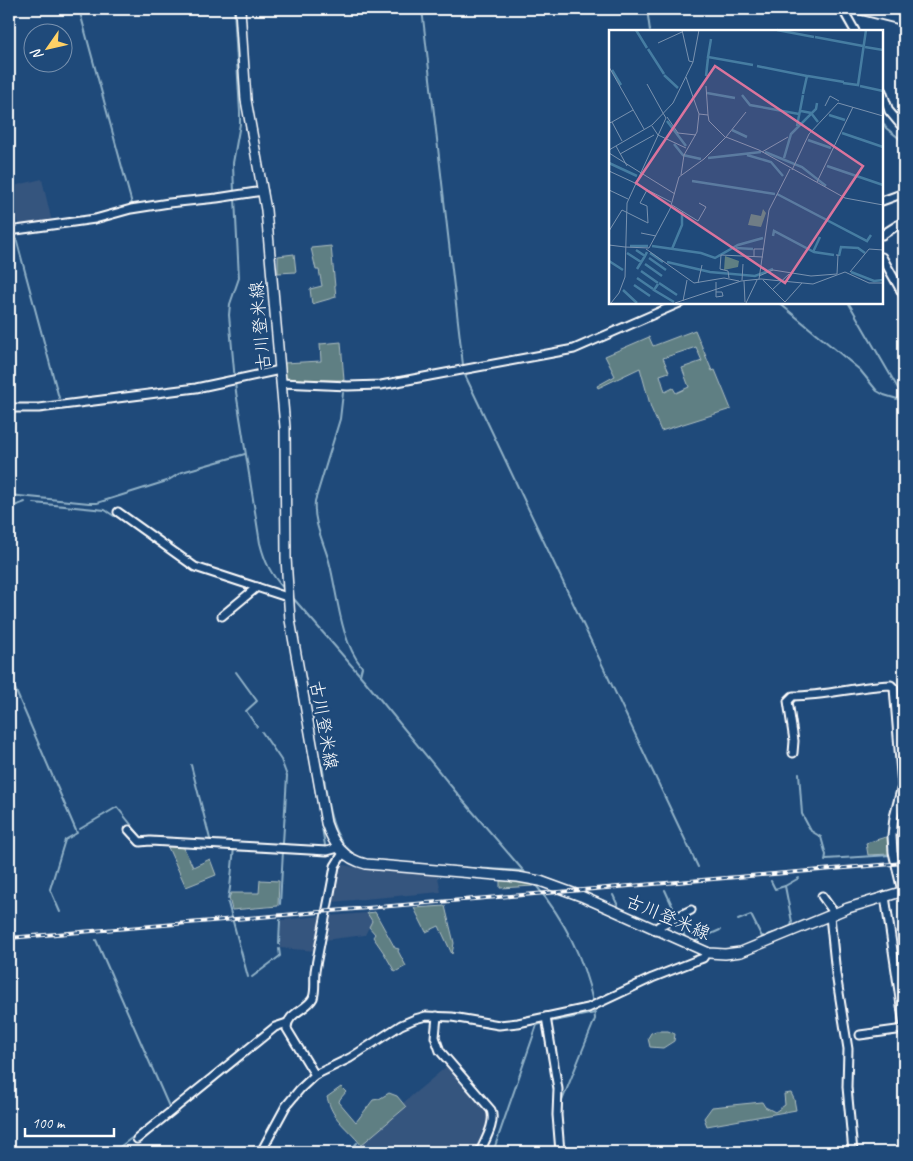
<svg xmlns="http://www.w3.org/2000/svg" width="913" height="1161" font-family="Caveat,'Klee One',sans-serif">
  <rect width="100%" height="100%" fill="#1f4a7a"/>
  <filter id="ink" filterUnits="userSpaceOnUse"><feTurbulence type="fractalNoise" baseFrequency=".02" numOctaves="2"/><feDisplacementMap in="SourceGraphic" scale="10" xChannelSelector="R" yChannelSelector="G"/><feConvolveMatrix kernelMatrix="1 2 1 2 8 2 1 2 1" color-interpolation-filters="sRGB"/></filter>
  <g filter="url(#ink)">
    <g fill="#34547e">
      <polygon points="42,179 52,222 20,228 9,187"/>
      <polygon points="339,864 369,870 437,872 441,892 332,902"/>
      <polygon points="367,913 372,921 365,935 324,940 328,916"/>
      <polygon points="322,916 316,951 280,948 281,920"/>
      <polygon points="447,1066 488,1115 488,1120 474,1152 357,1152 360,1146 406,1107 403,1103"/>
    </g>
    <g fill="#5f7f83" stroke="#afbfc1" fill-rule="evenodd">
      <polygon points="331,246 336,297 312,304 310,289 322,286 319,270 316,270 311,248"/>
      <polygon points="294,254 296,272 278,273 278,256"/>
      <path d="M695,330L712,371L715,370L731,409L661,431L651,408L640,368L598,388L597,386L615,376L605,356L649,337L653,346ZM696,347L702,361L682,368L689,387L676,393L673,388L665,392L660,375L669,372L663,358Z"/>
      <polygon points="341,342 344,380 289,380 286,377 284,363 321,361 320,344"/>
      <polygon points="889,836 890,854 868,855 866,843"/>
      <polygon points="166,843 182,844 193,867 210,859 216,875 186,887"/>
      <polygon points="500,878 531,881 534,886 500,888"/>
      <polygon points="260,880 279,881 278,906 232,910 229,898 231,893 259,893"/>
      <polygon points="445,906 454,943 452,954 439,926 426,932 414,908"/>
      <polygon points="375,912 395,948 399,949 398,951 406,966 395,972 384,953 373,937 375,934 369,927 372,921 367,913"/>
      <polygon points="656,1031 668,1031 675,1034 674,1041 663,1048 650,1047 648,1038 651,1033"/>
      <path d="M341,1087L346,1092L340,1099L339,1102L356,1122L373,1100L379,1099L389,1093L397,1096L406,1107L361,1145C347,1127 333,1121 327,1097Z"/>
      <polygon points="791,1093 794,1099 796,1110 707,1126 704,1118 712,1107 762,1102 765,1107 775,1112 785,1105 784,1094"/>
    </g>
    <g fill="none" stroke-linecap="round" stroke-linejoin="round">
      <g stroke="#90b1c7" stroke-width="2">
        <polyline points="79,9 132,204"/>
        <polyline points="234,9 240,112 240,124 233,163 234,193"/>
        <polyline points="422,9 463,365"/>
        <polyline points="647,9 650,31"/>
        <polyline points="840,9 842,18 850,31"/>
        <polyline points="882,107 882,111"/>
        <polyline points="882,121 886,128 904,142"/>
        <path d="M235,198L239,278L230,304L229,315L236,392L260,543C265,563 271,574 284,589"/>
        <polyline points="9,224 11,224"/>
        <polyline points="16,238 59,398"/>
        <polyline points="778,302 860,370 877,391 884,395 904,401"/>
        <polyline points="848,302 899,390"/>
        <polyline points="465,375 698,867"/>
        <path d="M343,393L340,419L315,501C313,522 323,541 329,561C338,595 339,638 362,667L360,675"/>
        <polyline points="9,495 89,503 97,503 167,481 182,472 245,454"/>
        <polyline points="34,503 105,510 114,516"/>
        <polyline points="9,508 25,502"/>
        <polyline points="293,598 365,681 460,797 527,875"/>
        <polyline points="236,672 257,701 246,711 257,727"/>
        <polyline points="9,675 77,833 65,840 50,889 60,912"/>
        <polyline points="304,724 325,845"/>
        <polyline points="262,732 281,760 287,776 283,843"/>
        <path d="M322,764C326,787 328,825 343,843"/>
        <polyline points="191,765 210,839"/>
        <polyline points="799,773 802,814 811,831 821,837 826,855 825,861"/>
        <polyline points="901,810 904,810"/>
        <polyline points="80,829 117,807 141,837 164,837"/>
        <polyline points="346,847 355,856"/>
        <polyline points="826,859 891,855"/>
        <polyline points="454,867 524,871"/>
        <polyline points="894,871 897,886"/>
        <polyline points="771,881 775,889 785,886 799,878"/>
        <path d="M535,884C565,921 583,956 593,1002"/>
        <polyline points="665,890 675,912"/>
        <polyline points="613,895 619,908 624,910"/>
        <polyline points="228,899 230,888 234,847"/>
        <polyline points="902,901 904,906"/>
        <polyline points="228,903 248,977"/>
        <polyline points="280,904 283,851"/>
        <polyline points="738,920 751,915 762,937 763,936"/>
        <polyline points="777,932 791,926 792,922 785,886"/>
        <polyline points="675,933 685,937 678,920"/>
        <polyline points="767,935 774,933"/>
        <polyline points="96,940 170,1109"/>
        <polyline points="693,942 720,930"/>
        <polyline points="279,944 280,920"/>
        <polyline points="252,977 280,956 279,949"/>
        <polyline points="549,1022 595,1013"/>
        <polyline points="113,1152 149,1125"/>
        <polyline points="354,1152 355,1145 357,1143"/>
        <polyline points="493,1152 537,1025 544,1023"/>
        <polyline points="564,1152 561,1117 562,1101 595,1019 594,1007"/>
      </g>
      <defs>
        <g id="minor">
          <polyline points="844,9 846,15 855,31"/>
          <polyline points="856,9 904,21"/>
          <polyline points="901,9 904,14"/>
          <polyline points="882,91 889,111 904,129"/>
          <polyline points="882,201 904,193"/>
          <polyline points="9,231 95,219 131,209 169,203 217,198 263,191"/>
          <polyline points="882,235 904,221"/>
          <polyline points="882,257 904,296"/>
          <polyline points="281,383 348,386 381,385 574,349 682,302"/>
          <polyline points="9,408 39,408 196,388 280,370"/>
          <polyline points="118,512 195,567 287,597"/>
          <polyline points="222,616 257,587"/>
          <path d="M793,753L794,741L788,701L793,696C827,696 858,686 891,685L894,688L902,786L894,817L892,836L893,852L902,891"/>
          <polyline points="129,830 140,842 150,841 327,851 338,848"/>
          <polyline points="822,896 835,914"/>
          <polyline points="885,896 904,1026"/>
          <polyline points="830,916 836,974 848,1049 847,1087 853,1152"/>
          <polyline points="656,931 659,926 691,910"/>
          <path d="M437,1016L435,1037L440,1051L491,1110C496,1123 485,1140 480,1152"/>
          <polyline points="546,1017 558,1089 557,1115 560,1152"/>
          <polyline points="860,1035 904,1029"/>
          <path d="M315,1075L287,1029C286,1013 307,1010 313,998C316,990 314,980 315,971C321,936 329,901 335,866L343,853"/>
          <polyline points="137,1139 275,1027 287,1023"/>
          <polyline points="261,1152 286,1106 300,1089 315,1075 350,1058 401,1025 415,1019 426,1016 452,1017 499,1025 518,1023 588,1008 652,978 695,961 703,958 707,952"/>
        </g>
        <path id="major" d="M240,9L246,100L266,210L285,427L286,558L290,620L326,823C333,844 344,859 366,864L518,877L540,881L581,896L709,953L725,954L741,952L848,908L904,891"/>
      </defs>
      <use href="#minor" stroke="#fff" stroke-width="11"/>
      <use href="#major" stroke="#fff" stroke-width="12"/>
      <use href="#minor" stroke="#1f4a7a" stroke-width="7"/>
      <use href="#major" stroke="#1f4a7a" stroke-width="9"/>
      <defs>
        <polyline id="rail" points="9,938 904,863"/>
      </defs>
      <use href="#rail" stroke="#fff" stroke-width="4"/>
      <use href="#rail" stroke="#1f4a7a" stroke-width="2" stroke-dasharray="5.5" stroke-linecap="butt"/>
    </g>
  </g>
  <g text-anchor="middle" stroke-width="4.5" stroke-linejoin="round" paint-order="stroke">
    <g font-size="18" fill="#fff" stroke="#1f4a7a">
      <text transform="translate(260 326) rotate(-95)" y="6">古川登米線</text>
      <text transform="translate(324 725) rotate(80)" y="6">古川登米線</text>
      <text transform="translate(668 917) rotate(23)" y="6">古川登米線</text>
    </g>
  </g>
  <g transform="translate(609 30)">
    <rect width="274" height="274" fill="#1f4a7a"/>
    <path d="M154,179L157,183L152,197L139,195L142,184L152,186ZM116,226L130,231L129,237L115,240Z" fill="#5f7f83"/>
    <path fill="none" stroke="#467da2" stroke-width="2.5" d="M27,0L38,18M168,0L205,7M206,7L254,16M102,9L99,27L144,35M256,17L274,20M39,19L55,44M148,36L198,46L194,64M3,40L12,55M55,45L69,58M97,46L99,28M199,46L235,52M234,53L249,55L257,0M251,56L274,61M98,63L126,68M133,65L141,75L190,84M192,81L202,83L209,92M220,85L236,90M58,91L77,116M188,96L194,65M123,100L138,107M233,103L274,117M199,110L222,118M65,114L74,125L92,129M156,122L193,137L217,156M138,125L162,132L174,146M99,128L152,122M175,128L182,104L207,79L208,73M0,133L28,146M218,136L274,155M83,151L166,164M168,164L258,211L262,205M164,206L165,201L205,222L225,225M21,216H39M43,216L92,223L106,228L129,215L154,208M127,218L144,219M63,219L73,195V182M27,220L36,226L38,222M204,222L211,207M18,223L32,232M41,223L54,232M230,226L232,217L249,218L256,223M40,228L57,240M0,231L14,240M58,232L101,242L146,246L164,239M36,234L53,246M28,239L36,226M32,241L49,253M242,242L265,251L274,250M28,248L44,259M50,253L68,265M49,254L45,260L65,272M25,255L41,266M14,260L28,273"/>
    <path fill="none" stroke="#7992af" stroke-width="1" d="M73,0L80,31L84,32M49,13L73,2M0,37L35,99M38,54L54,83M97,56L99,85M216,76L221,66L230,71M90,84L99,85L100,91L116,107M58,87L69,103L87,105M3,92L24,80M0,93L3,92L13,111M43,96L49,105L77,118M117,107L137,82M7,116L18,136M0,120L43,95L64,73L84,32L90,0M153,122L179,107M0,123L66,164M11,124L45,105M183,140L200,104L229,73L274,86M0,141L26,153M72,145L75,125L88,102L90,84L77,47M208,152L244,77M27,154L62,172M0,160L19,169M63,175L89,191L97,177L90,173M0,201L13,180L39,193L38,176L31,173L38,160M32,203L47,206M0,215L16,217M16,217L40,218L61,179L70,147L95,129L117,107L150,120L236,168L274,175M37,219L85,253L115,248L130,251M145,227V219H155M241,242L260,219L274,220M150,246L164,240L202,246L228,244L229,225H227M120,248L119,241L111,239L112,225L154,227M150,249L160,180L181,139M133,250L134,234M154,250L176,272M135,251L136,272M107,252V267L114,266L113,262H107M89,253L93,235M163,260L180,244M74,271L78,250M176,272L193,253M2,273L10,263L16,247L18,173L57,88L54,83M66,273L132,251L152,249L204,254L236,242L260,253H274M137,273L148,250"/>
    <path fill="#da749d" fill-opacity="0.15" stroke="#da749d" stroke-width="2.5" d="M106,36L254,136L176,253L27,153Z"/>
    <rect width="274" height="274" fill="none" stroke="#fff" stroke-width="2.5"/>
  </g>
  <rect width="913" height="1161" fill="none" stroke="#1f4a7a" stroke-width="30"/>
  <rect x="15" y="15" width="883" height="1131" fill="none" stroke="#fff" stroke-width="2" filter="url(#ink)"/>
  <g transform="translate(48 48) rotate(236)"><circle r="24" fill="#1f4a7a" stroke="#7992af"/>
  <path d="M0-4L9 19L0 12L-9 19Z" fill="#ffd166"/>
  <text y="-8" font-size="14" font-weight="bold" text-anchor="middle" fill="#ffffff">N</text>
  </g>
  <path d="M25 1128v8h89v-8" fill="none" stroke="#ffffff" stroke-width="2.5"/>
  <text x="32" y="1128" font-size="15" fill="#ffffff" stroke="#1f4a7a" stroke-width="4" paint-order="stroke">100 m</text>
</svg>
